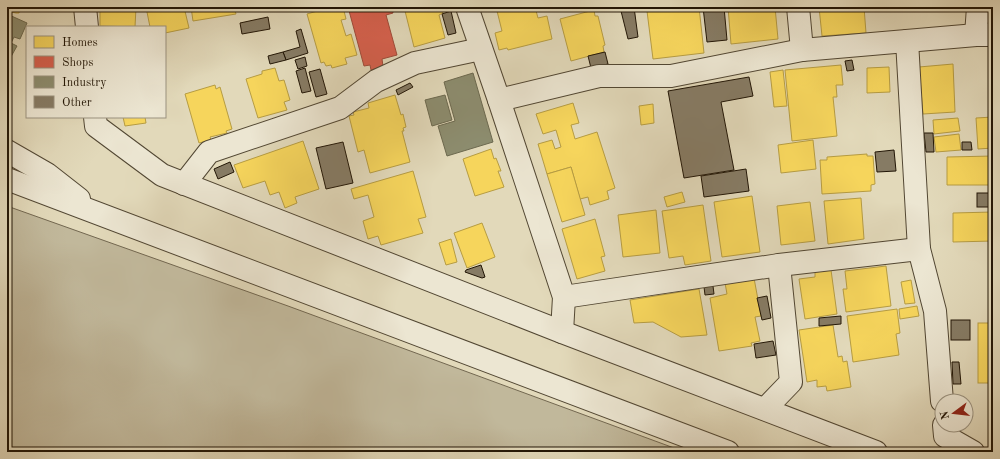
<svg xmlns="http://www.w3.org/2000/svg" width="1000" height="459" font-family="'Old Standard TT',serif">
  <rect width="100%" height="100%" fill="#e2d9ba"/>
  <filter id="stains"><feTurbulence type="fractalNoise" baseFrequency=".005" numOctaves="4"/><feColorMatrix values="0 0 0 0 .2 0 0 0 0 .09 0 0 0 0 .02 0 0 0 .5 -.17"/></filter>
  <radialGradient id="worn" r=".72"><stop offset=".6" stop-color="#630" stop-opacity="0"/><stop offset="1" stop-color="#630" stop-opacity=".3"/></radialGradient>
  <polygon fill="#c1b89b" stroke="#726750" points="7,206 288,306 685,452 7,452"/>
  <g fill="#f6d55c" stroke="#b69c42">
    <polygon points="7,7 20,7 19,13 16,13 7,11"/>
    <polygon points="100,7 136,7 135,27 100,26"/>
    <polygon points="146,7 184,7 189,28 165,33 165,27 150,27"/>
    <polygon points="191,7 234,7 236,14 193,21"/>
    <polygon points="331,7 343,7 346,19 341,20 346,36 351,34 357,55 345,58 347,64 332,68 331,65 326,66 324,62 321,63 307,14"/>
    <polygon points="404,7 441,7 443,13 439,15 445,38 414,47"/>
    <polygon points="496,7 535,7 538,18 547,16 552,39 508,50 507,48 499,50 495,33 502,31"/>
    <polygon points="644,7 665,7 645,10"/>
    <polygon points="684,7 699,7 704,53 653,59 647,11"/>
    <polygon points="728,7 775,7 778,39 731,44"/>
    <polygon points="819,7 864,7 866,33 822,36"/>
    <polygon points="594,10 595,16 598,16 605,45 603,46 604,52 571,61 560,19"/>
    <polygon points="953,64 955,112 923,114 919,67"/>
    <polygon points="841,65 843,85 836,85 837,97 833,97 837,136 792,141 785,70"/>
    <polygon points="889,67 890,92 867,93 867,68"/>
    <polygon points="275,68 279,81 284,80 290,100 284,102 287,110 258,118 246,79 262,74 262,71"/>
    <polygon points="783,70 787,106 774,107 770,72"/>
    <polygon points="215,85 216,89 220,87 232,129 226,131 227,133 210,137 211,140 199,143 185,94"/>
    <polygon points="395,95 401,115 403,114 406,127 403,128 404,131 402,131 410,162 370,173 364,150 358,152 349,116 354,115 353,112 369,108 368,103"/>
    <polygon points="573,103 579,123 571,125 575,139 597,132 615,188 607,191 609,199 590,205 588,197 580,199 571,167 547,174 538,144 552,140 555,149 561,147 556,130 543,134 536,114"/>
    <polygon points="653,104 654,123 641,125 639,106"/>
    <polygon points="123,117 145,117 146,123 125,126"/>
    <polygon points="993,117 993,148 978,149 976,118"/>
    <polygon points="958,118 960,131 934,134 933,120"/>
    <polygon points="959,134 961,150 936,152 934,137"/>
    <polygon points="813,140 816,169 781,173 778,145"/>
    <polygon points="303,141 319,189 295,197 297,203 285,208 279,192 270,195 265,181 243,188 234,165"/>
    <polygon points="491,149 494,159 496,158 501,171 498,171 504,187 475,196 463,159"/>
    <polygon points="867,154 867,156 873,156 875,184 871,185 871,191 822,194 820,160 827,160 827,157"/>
    <polygon points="993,156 993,185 947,185 947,157"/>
    <polygon points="571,167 585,215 562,222 547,174"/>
    <polygon points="413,171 426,217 418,219 423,233 381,245 378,236 368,239 363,221 374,217 368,195 354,199 351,189"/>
    <polygon points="682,192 685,202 667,207 664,197"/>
    <polygon points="752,196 760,252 722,257 714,202"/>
    <polygon points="861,198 864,239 828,244 824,201"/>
    <polygon points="810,202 815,241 781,245 777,206"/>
    <polygon points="703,205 711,261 685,265 683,256 669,258 662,211"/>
    <polygon points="656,210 660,253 623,257 618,215"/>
    <polygon points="993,212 993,241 953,242 953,213"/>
    <polygon points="595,219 605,256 601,257 605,271 577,279 562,229"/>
    <polygon points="482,223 495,257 467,268 454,233"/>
    <polygon points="451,239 457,262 446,265 439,243"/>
    <polygon points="886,266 891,306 846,312 843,289 847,289 845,271"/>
    <polygon points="831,270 837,314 805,319 799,279 815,277 815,272"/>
    <polygon points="754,278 761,316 755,317 760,341 751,343 752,346 719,351 710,298 727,294 725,283"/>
    <polygon points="911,280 915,303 905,304 901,282"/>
    <polygon points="699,289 707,335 681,337 653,322 634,323 630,300"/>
    <polygon points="917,306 919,316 900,319 899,309"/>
    <polygon points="897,309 900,333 896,334 899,355 853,362 847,316"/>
    <rect x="978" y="323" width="15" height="60"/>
    <polygon points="833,325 838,357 842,356 843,362 847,361 851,387 827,391 826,386 817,387 817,380 807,382 799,330"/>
  </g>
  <polygon fill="#d6604d" stroke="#a04a38" points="348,7 392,7 393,13 386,15 397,55 382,59 383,66 371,70 370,65 364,66"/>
  <g fill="#8c8c6e" stroke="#6c694f">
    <polygon points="7,14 27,23 20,39 14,37 11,43 17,46 8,62 7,61"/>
    <polygon points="473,73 493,142 447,156 438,126 455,121 444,82"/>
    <polygon points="445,95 452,120 432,126 425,100"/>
  </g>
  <g fill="#867b64" stroke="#221606">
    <polygon points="620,7 634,7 638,37 628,39"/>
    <polygon points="703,7 724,7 727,40 707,42"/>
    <polygon points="451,11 456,33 448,35 442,14"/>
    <polygon points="268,17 270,29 242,34 240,23"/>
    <polygon points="301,29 308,53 286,60 283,52 300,47 296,31"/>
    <polygon points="283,52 286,60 270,64 268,56"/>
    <polygon points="605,52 608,64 591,68 588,56"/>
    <polygon points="305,57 307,66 298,69 295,60"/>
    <polygon points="852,60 854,70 847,71 845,61"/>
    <polygon points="305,68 311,91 302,93 296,71"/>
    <polygon points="320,69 327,94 316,97 309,72"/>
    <polygon points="749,77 753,96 721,102 734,170 684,178 668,91"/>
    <polygon points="410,83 413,87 398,95 396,90"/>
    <polygon points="924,133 933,133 934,152 926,152"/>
    <polygon points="343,142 353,183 326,189 316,148"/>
    <polygon points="962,142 971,142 972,150 962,150"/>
    <polygon points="894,150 896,171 877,172 875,152"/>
    <polygon points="230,162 234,172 218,179 214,169"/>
    <polygon points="746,169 749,191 704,197 701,176"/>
    <rect x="977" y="193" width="16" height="14"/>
    <polygon points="481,265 485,277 482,278 465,272 466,270"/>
    <polygon points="713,286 714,294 705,295 704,287"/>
    <polygon points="767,296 771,318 762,320 757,298"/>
    <polygon points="841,316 841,324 819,326 819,318"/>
    <rect x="951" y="320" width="19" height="20"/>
    <polygon points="773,341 776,355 756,358 754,344"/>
    <polygon points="952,362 959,362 961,384 953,384"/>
  </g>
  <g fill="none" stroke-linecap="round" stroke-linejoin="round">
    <defs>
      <g id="minor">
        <polyline points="85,7 87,27"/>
        <polyline points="467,7 499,100 564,297 562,332"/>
        <polyline points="798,7 802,50"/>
        <polyline points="976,35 978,7"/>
        <polyline points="907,41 919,249 935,311 942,401"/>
        <polyline points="499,100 599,76 671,76 802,50 976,35 993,35"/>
        <polyline points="95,117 96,126 162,175 562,332 876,452"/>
        <polyline points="7,151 47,174 79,199"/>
        <polyline points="7,179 728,452"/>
        <polyline points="184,184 209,152 340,108 376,81 415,63 481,49"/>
        <polyline points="564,297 779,265 919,249"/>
        <polyline points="765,409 791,382 779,265"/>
        <polyline points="944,425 945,436 973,452"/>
      </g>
    </defs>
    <use href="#minor" stroke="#524733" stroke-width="24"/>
    <use href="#minor" stroke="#ece6d2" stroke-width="22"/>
  </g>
  <rect width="1000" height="459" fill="none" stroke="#e2d9ba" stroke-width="24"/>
  <rect x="8" y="8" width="984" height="443" fill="none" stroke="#221606" stroke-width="2"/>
  <rect x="12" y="12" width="976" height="435" fill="none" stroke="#221606"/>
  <rect x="26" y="26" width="140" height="92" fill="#ece6d2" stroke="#9b9380"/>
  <rect x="34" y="36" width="20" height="12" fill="#f6d55c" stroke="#9b9380"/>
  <text x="62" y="46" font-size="12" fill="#221606">Homes</text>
  <rect x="34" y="56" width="20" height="12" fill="#d6604d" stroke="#9b9380"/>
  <text x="62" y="66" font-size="12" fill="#221606">Shops</text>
  <rect x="34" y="76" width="20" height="12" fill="#8c8c6e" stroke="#9b9380"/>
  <text x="62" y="86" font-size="12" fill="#221606">Industry</text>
  <rect x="34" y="96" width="20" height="12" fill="#867b64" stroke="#9b9380"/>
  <text x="62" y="106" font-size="12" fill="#221606">Other</text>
  <g transform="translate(954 413) rotate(255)"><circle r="19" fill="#ece6d2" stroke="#9b9380"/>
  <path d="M0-3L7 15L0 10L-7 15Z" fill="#8f2418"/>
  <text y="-6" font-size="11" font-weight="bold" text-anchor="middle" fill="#221606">N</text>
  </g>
  <rect width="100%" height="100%" filter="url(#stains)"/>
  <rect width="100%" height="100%" fill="url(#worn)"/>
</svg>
